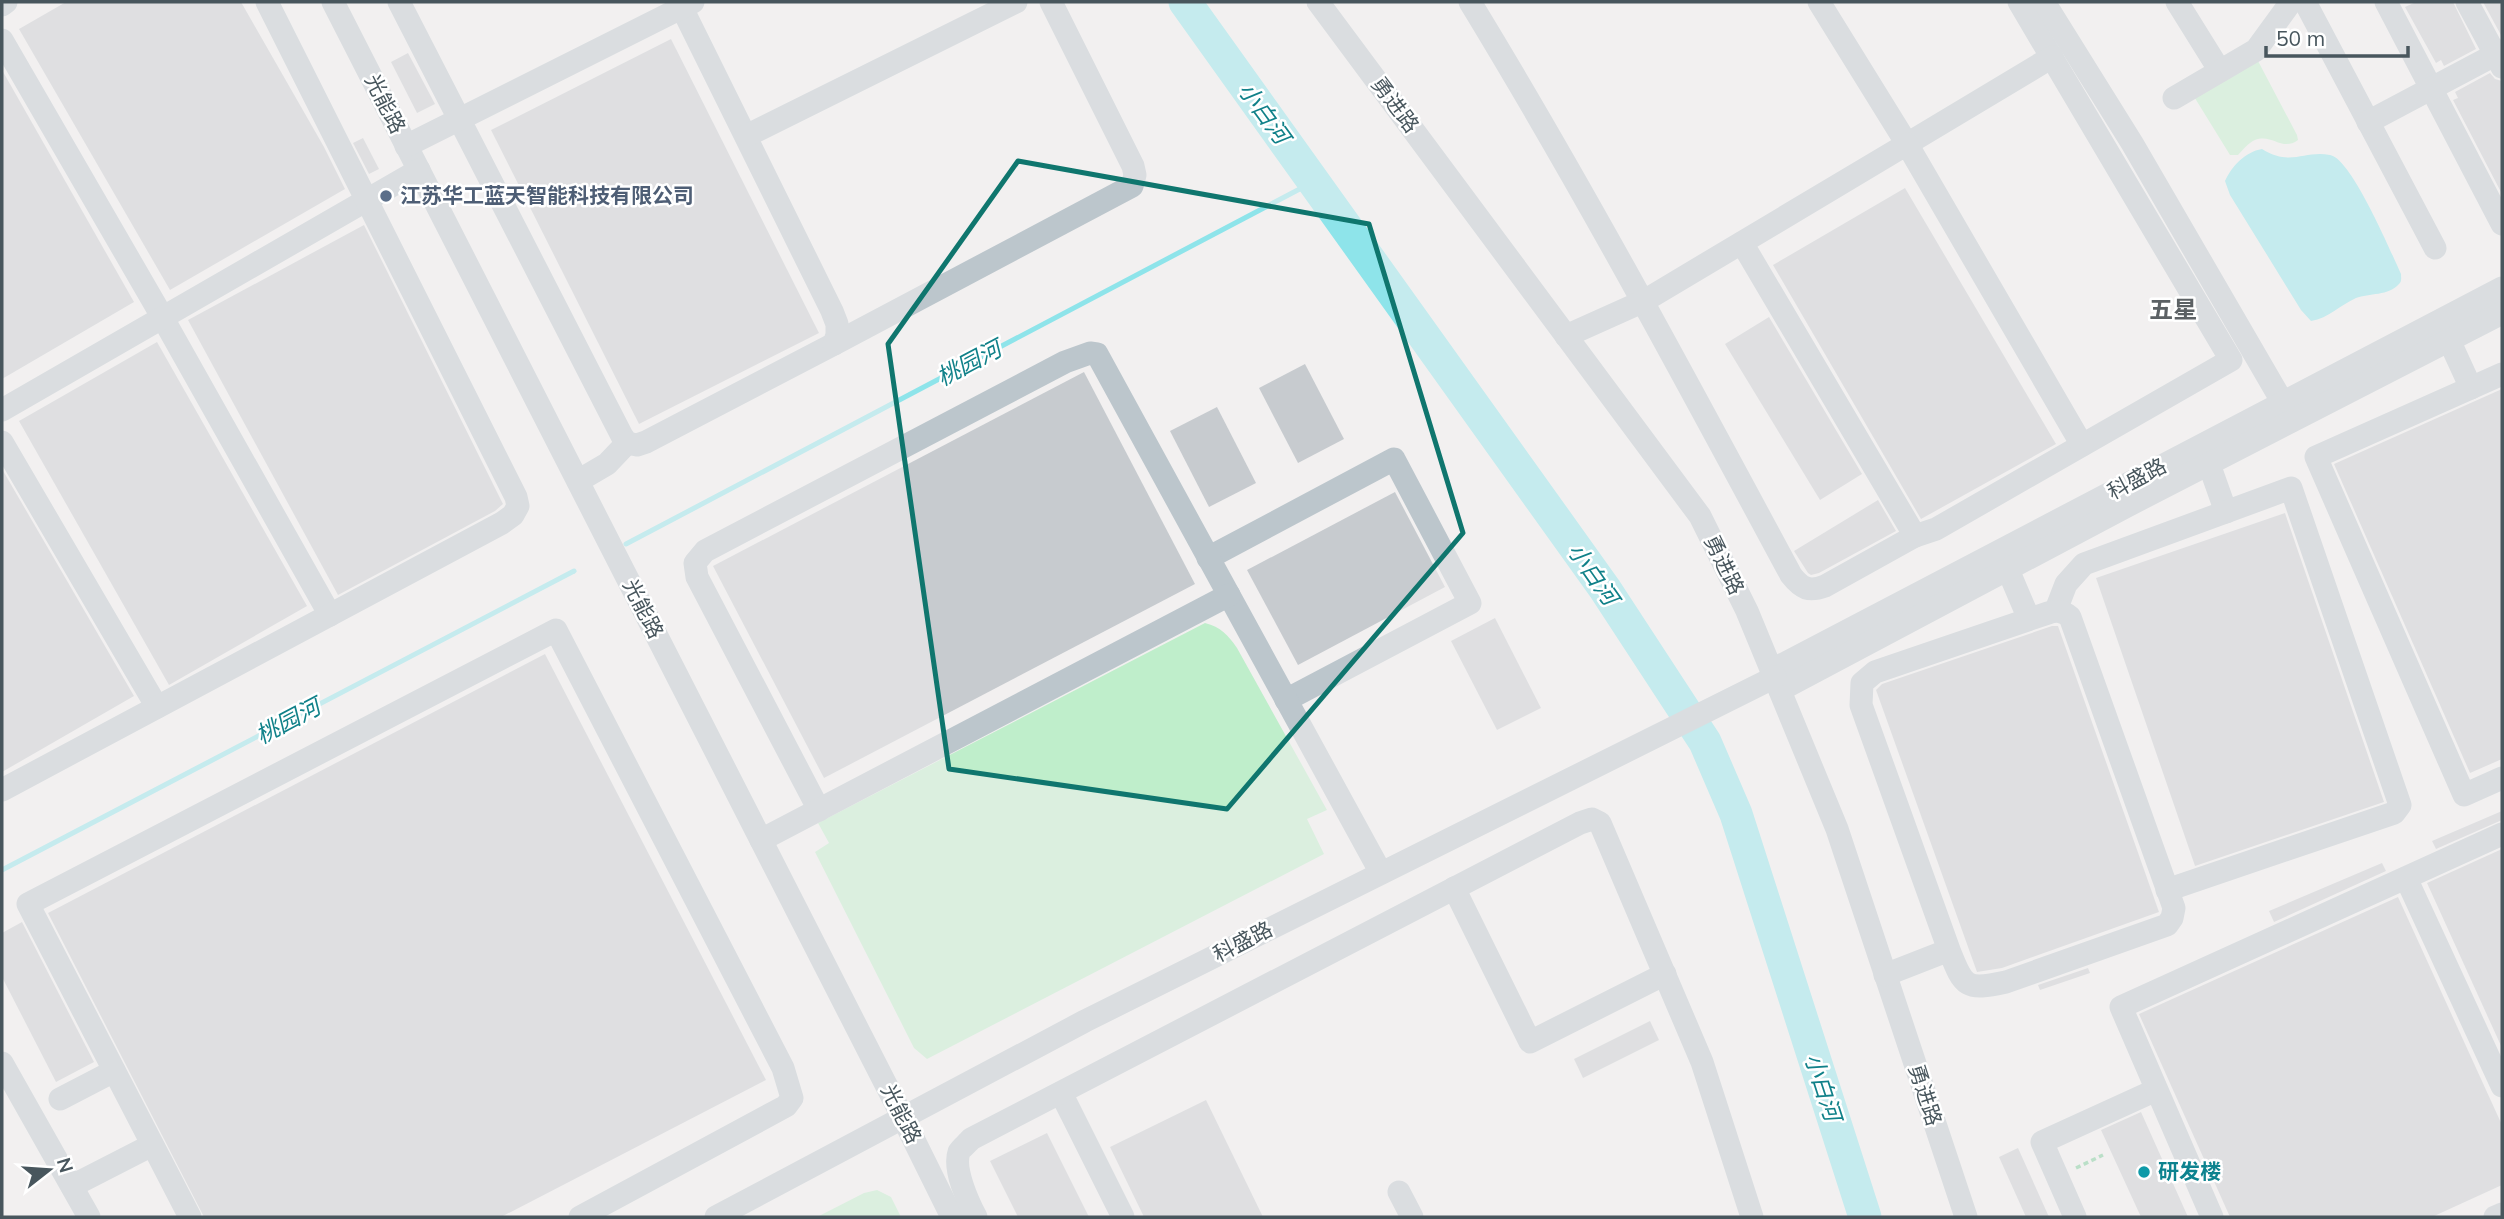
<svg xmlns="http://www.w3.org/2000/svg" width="2504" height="1219" font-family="Mulish,'Noto Sans SC',sans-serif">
  <rect width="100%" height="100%" fill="#f2f0f0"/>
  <g fill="#bfeecb">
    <path d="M2257,59L2297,135L2298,140C2282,152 2272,133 2255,140C2248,143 2243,150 2238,155H2230L2193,95Z"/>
    <path d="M1205,623C1221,627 1228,635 1237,648L1327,810L1307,819L1324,854L927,1059L914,1048L815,852L829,843L818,823Z"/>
    <polygon points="877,1190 891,1197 901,1217 817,1217 864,1193"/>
  </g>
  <path fill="#8ee4ea" d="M2262,149C2291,167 2304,150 2330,155C2351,158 2391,252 2401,274C2401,278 2402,281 2399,284C2389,296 2369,293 2356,298C2340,305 2329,318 2311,321L2301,310L2230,195L2225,181C2232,166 2245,152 2262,149Z"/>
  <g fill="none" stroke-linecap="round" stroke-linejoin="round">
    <g stroke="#8ee4ea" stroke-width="5">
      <polyline points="626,544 1313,182"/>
      <polyline points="2,870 574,571"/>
    </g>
    <polyline stroke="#8ee4ea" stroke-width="33" points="1185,2 1605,589 1705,742 1736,814 1865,1217"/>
  </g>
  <g fill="#c7cbcf">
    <polygon points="66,2 241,2 324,147 345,189 170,290 19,29"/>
    <polygon points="2416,2 2453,2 2476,49 2444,66 2441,60 2436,63 2405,7"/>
    <polygon points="2483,2 2502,2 2502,37"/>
    <polygon points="671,39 819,333 639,424 491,130"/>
    <polygon points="408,53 435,104 417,113 391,62"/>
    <polygon points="2,70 134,302 2,379"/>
    <polygon points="2490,73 2495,79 2502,81 2502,194 2453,100 2458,98 2455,92"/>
    <polygon points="363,138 379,169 369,174 353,143"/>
    <polygon points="1905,188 2056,444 1921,519 1773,265"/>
    <polygon points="364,225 503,504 495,511 338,595 188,320"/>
    <polygon points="1769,317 1862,474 1820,500 1725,344"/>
    <polygon points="157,342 307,606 169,685 19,421"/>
    <polygon points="1305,364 1344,439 1298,463 1259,388"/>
    <polygon points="1084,372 1195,584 824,778 713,566"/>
    <polygon points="2502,389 2502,759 2470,773 2334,464"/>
    <polygon points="1217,407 1256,483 1209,507 1170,431"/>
    <polygon points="2,469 134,696 2,772"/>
    <polygon points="1395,492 1445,587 1298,665 1247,570"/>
    <polygon points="1878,500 1896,531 1819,573 1811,575 1808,573 1794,551"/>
    <polygon points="2285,513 2384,802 2195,866 2096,578"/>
    <polygon points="1495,618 1541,708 1497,730 1451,641"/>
    <polygon points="2052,626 2058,626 2159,912 2002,968 1977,972 1876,690 1882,684"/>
    <polygon points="545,654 766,1080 501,1217 204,1217 48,913"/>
    <polygon points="2502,811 2502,820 2436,849 2432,841"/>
    <polygon points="2502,849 2502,1048 2427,883"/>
    <polygon points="2382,863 2386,871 2274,922 2269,911"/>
    <polygon points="2398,897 2502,1125 2502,1185 2432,1217 2230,1217 2139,1014"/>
    <polygon points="22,922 94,1062 56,1082 2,977 2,933"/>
    <polygon points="2088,968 2090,973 2040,990 2038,985"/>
    <polygon points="1650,1021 1659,1040 1583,1078 1574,1059"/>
    <polygon points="1206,1100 1263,1217 1144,1217 1110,1147"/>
    <polygon points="2141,1112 2188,1217 2141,1217 2101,1130"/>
    <polygon points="1047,1133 1089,1217 1018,1217 990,1161"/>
    <polygon points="2018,1148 2049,1217 2026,1217 1999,1157"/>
  </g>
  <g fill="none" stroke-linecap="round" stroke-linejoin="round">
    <polyline stroke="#78cb97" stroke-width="3.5" stroke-dasharray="5 3.5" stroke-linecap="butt" points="2076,1168 2103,1155"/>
    <g stroke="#bcc6cc" stroke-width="23">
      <polyline points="333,2 903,1118 952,1217"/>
      <polyline points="399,2 622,436 627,443 637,445 646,442 834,344 837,335 837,324 832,311 679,2"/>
      <polyline points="1318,2 1700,516 1747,611 1837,829 1966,1217"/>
      <path d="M1470,2C1584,189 1687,382 1791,575C1802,589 1809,592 1825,586L1915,536L1936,529L2231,360L2019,2"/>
      <polyline points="1819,2 1907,144 2052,57"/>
      <polyline points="2044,2 2132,143 2283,403"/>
      <polyline points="2177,2 2220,71"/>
      <polyline points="2305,2 2435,248"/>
      <polyline points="2386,2 2502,224"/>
      <polyline points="2467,2 2502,67"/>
      <polyline points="2,5 6,2"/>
      <polyline points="2,40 156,306 330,615"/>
      <polyline points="2174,98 2256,50 2291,2"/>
      <polyline points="2368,122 2502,51"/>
      <polyline points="746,136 1016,2"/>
      <polyline points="406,146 693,2"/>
      <polyline points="1742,243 1915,536"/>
      <polyline points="1566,336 1644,301 1907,144 2082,445"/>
      <polyline points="2449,340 2471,388"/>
      <polyline points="834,344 1132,186 1135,175 1133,166 1051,2"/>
      <polyline points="2502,374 2316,457 2464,795 2502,778"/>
      <polyline points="2,410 419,170"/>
      <polyline points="2,442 157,707"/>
      <polyline points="2209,464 2226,512"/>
      <polyline points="578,481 607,464 627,443"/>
      <polyline points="1208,558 1394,459 1470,603 1286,700"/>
      <polyline points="2003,558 2029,619"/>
      <polyline points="2056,610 2066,584 2084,564 2291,488 2400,805 2394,813 2167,890"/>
      <polyline points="1772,670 2502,288"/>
      <polyline points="1780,690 2127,506 2502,313"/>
      <polyline points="2,790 502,523 513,515 518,506 516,497 267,2"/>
      <polyline points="819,810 697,577 695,563 705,551 1065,362 1090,353 1097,354 1381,873"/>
      <polyline points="761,840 1229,595"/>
      <polyline points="2406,878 2502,1086"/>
      <polyline points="1454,888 1530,1042 1665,974"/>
      <path d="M1885,975L1949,950C1964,987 1965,991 2006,982L2167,925L2172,918L2174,908L2070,617C2063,611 2057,610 2048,613L1875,672L1862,683L1861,705L1949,950"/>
      <polyline points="2,1063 89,1217"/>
      <polyline points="1061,1093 1123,1217"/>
      <polyline points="60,1099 114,1071"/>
      <polyline points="72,1186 152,1145"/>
      <polyline points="1399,1192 1412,1217"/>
      <polyline points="190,1217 28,904 556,630 783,1068 792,1098 786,1106 580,1217"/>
      <polyline points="716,1217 1085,1021 1775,677"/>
      <path d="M976,1217C968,1202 953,1169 959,1152C961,1148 968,1143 971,1139L1580,823L1592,819L1600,823L1702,1062L1752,1217"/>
      <polyline points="2075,1217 2042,1142 2156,1090"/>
      <polyline points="2212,1217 2121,1007 2502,834"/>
      <polyline points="2495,1217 2502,1214"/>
    </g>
  </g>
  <path d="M0 0H2504V1219H0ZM1018,161L1369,224L1463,533L1227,809L949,769L888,344Z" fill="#f2f0f0" fill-opacity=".55" fill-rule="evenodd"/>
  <path fill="none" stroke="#0f766e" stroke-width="5" stroke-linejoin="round" d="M1018,161L1369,224L1463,533L1227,809L949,769L888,344Z"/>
  <circle fill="#5c6f8a" stroke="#fff" stroke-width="2.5" cx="386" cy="196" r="7"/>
  <circle fill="#0f9aa8" stroke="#fff" stroke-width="2.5" cx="2144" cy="1172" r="7"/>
  <g text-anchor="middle" stroke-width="5" stroke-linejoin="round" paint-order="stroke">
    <g font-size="21" fill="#48565d" stroke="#fff">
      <text transform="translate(385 104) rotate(63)" y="7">光能路</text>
      <text transform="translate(1395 105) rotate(53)" y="7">勇进路</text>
      <text transform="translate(2137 479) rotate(-28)" y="7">科盛路</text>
      <text transform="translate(1724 565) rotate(64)" y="7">勇进路</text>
      <text transform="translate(643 609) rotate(63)" y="7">光能路</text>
      <text transform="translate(1243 942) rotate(-27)" y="7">科盛路</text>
      <text transform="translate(1925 1095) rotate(72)" y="7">勇进路</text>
      <text transform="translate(901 1114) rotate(63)" y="7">光能路</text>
    </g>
    <g font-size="21" font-weight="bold" fill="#4e5e75" stroke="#fff" text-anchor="start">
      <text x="400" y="203">江苏华工蓝天智能科技有限公司</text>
    </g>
    <g font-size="21" font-weight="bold" fill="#0d838f" stroke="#fff" text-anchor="start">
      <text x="2158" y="1179">研发楼</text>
    </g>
    <g font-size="23" font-style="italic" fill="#108189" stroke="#fff">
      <text transform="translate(1264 113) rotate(54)" y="8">小白河</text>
      <text transform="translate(969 363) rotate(-28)" y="8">桃园河</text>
      <text transform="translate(1593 574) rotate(55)" y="8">小白河</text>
      <text transform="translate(288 721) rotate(-28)" y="8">桃园河</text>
      <text transform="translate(1823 1087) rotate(72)" y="8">小白河</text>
    </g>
    <g font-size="24" font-weight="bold" fill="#5c6164" stroke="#fff">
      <text x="2173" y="318">五星</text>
    </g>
  </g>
  <rect width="2504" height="1219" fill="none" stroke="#48565d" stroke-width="7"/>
  <g transform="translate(49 1170) rotate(73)" stroke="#ffffff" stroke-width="5" paint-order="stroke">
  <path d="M0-5L12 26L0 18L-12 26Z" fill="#48565d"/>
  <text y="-10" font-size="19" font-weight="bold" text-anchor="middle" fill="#48565d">N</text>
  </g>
  <path d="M2266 46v10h142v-10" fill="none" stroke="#48565d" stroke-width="3.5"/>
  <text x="2276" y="46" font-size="21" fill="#48565d" stroke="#ffffff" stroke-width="5" paint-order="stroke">50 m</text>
</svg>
